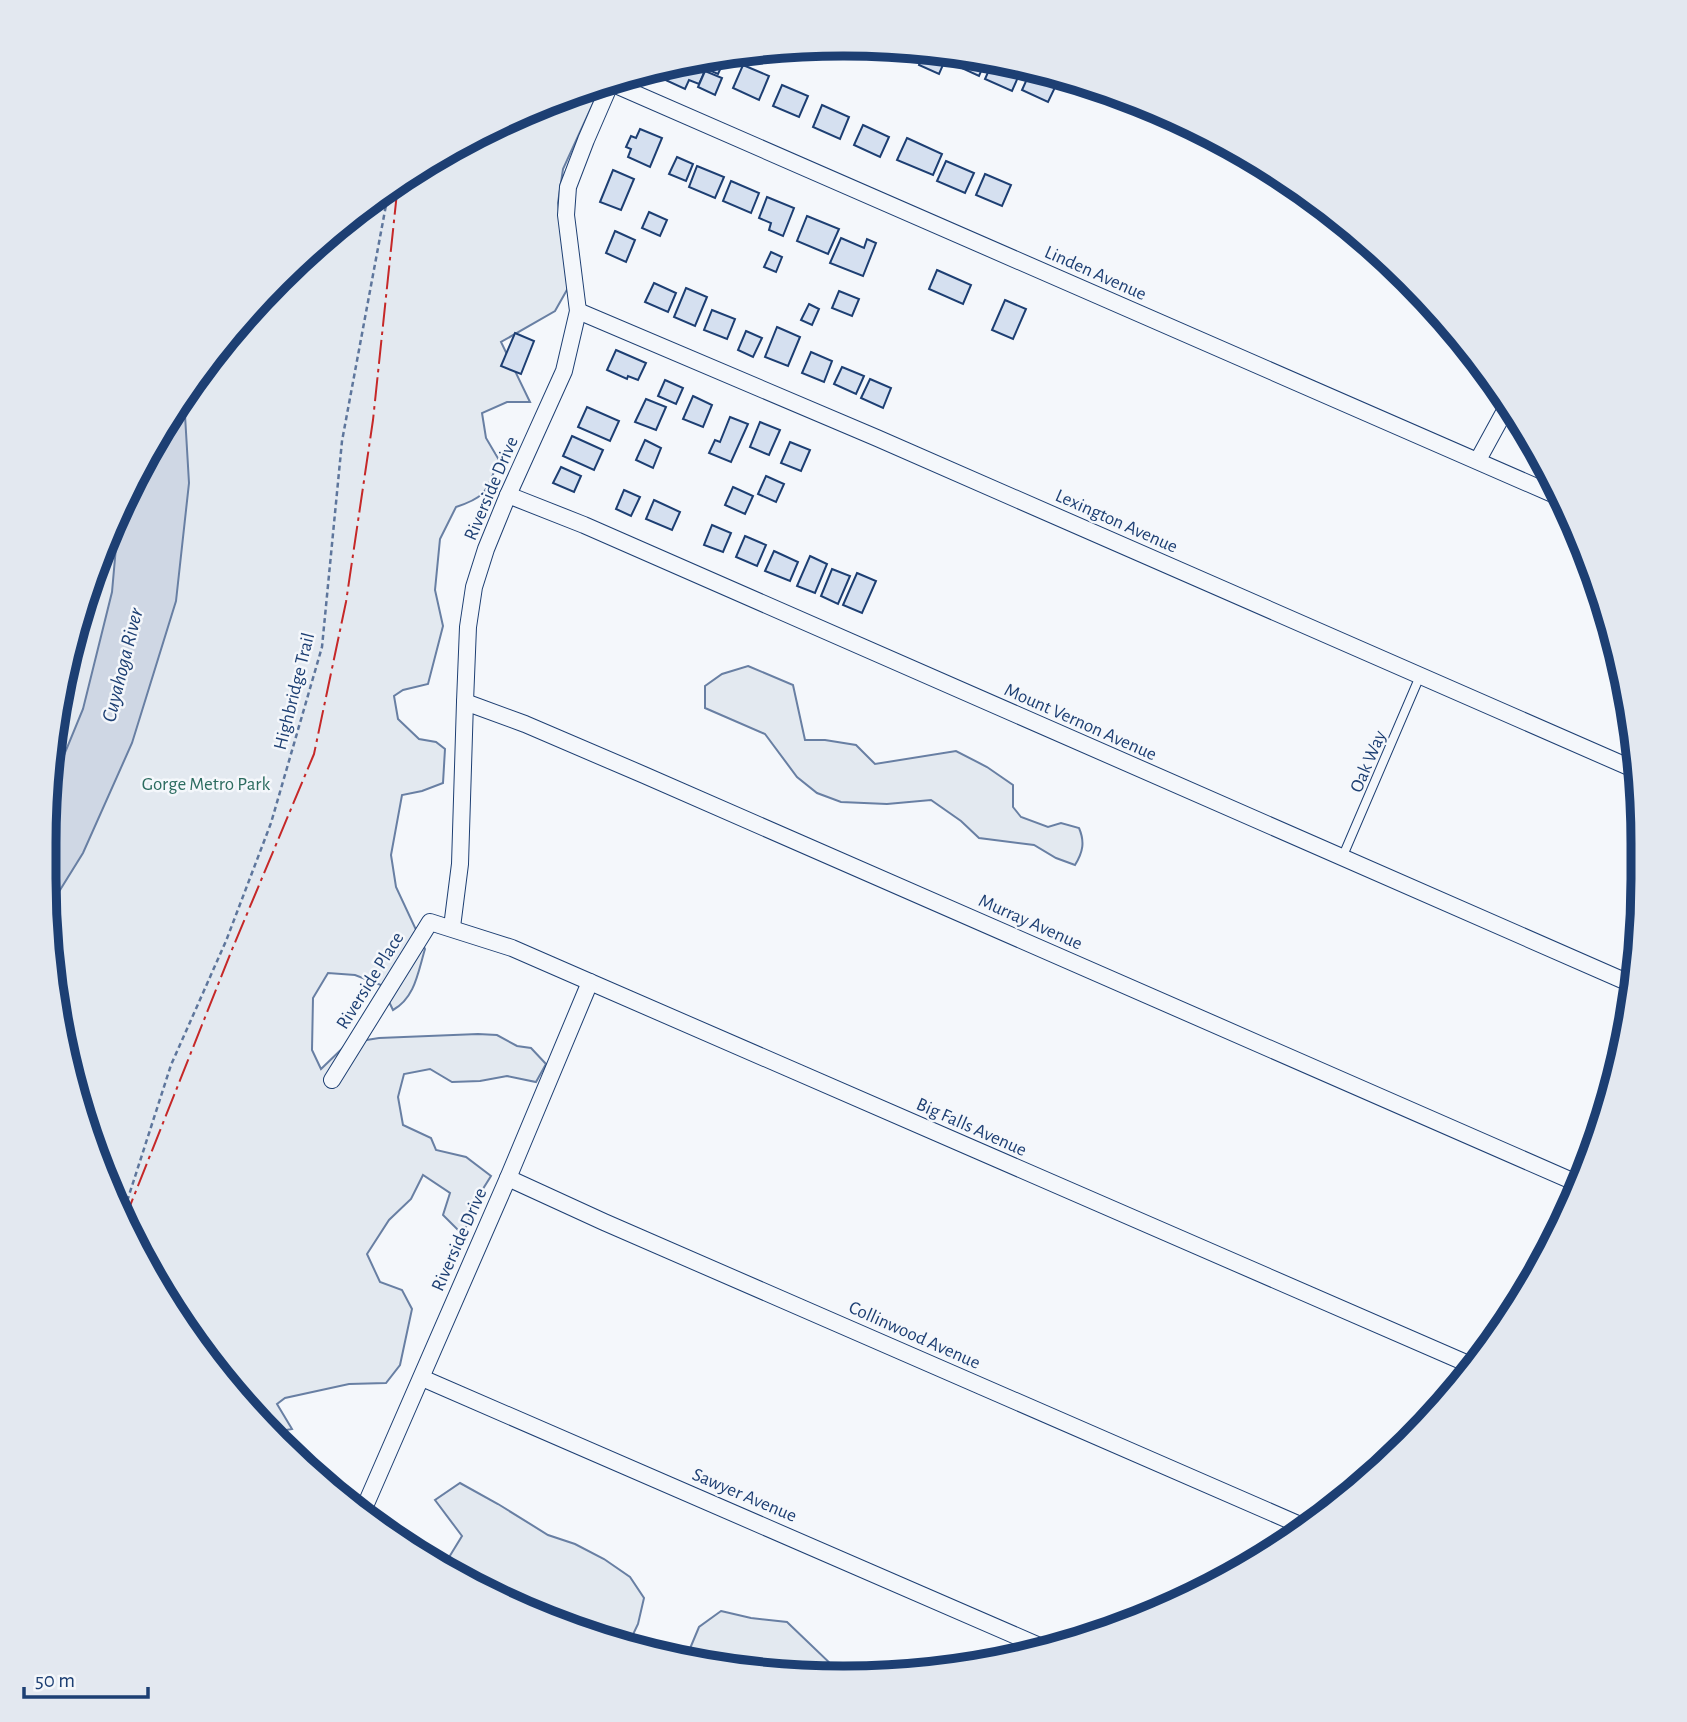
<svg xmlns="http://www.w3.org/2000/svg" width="1687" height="1722" font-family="'Alegreya Sans',sans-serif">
  <rect width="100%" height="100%" fill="#f4f7fb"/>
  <g fill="#e3e9f0" stroke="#687fa3" stroke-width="2">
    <path d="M602,84L563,169L558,203L568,288L555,311L501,342L530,402H507L482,413L486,438L499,460C486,490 489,496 456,507L440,539L435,590L443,626L428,684L403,690L394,696L398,719L419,739L436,742L445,749L443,783L422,791L402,795L391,855L396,887L425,949C418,972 415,998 393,1010L381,985L355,975L328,973L313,998L312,1050L321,1069L348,1043L379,1038L478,1034L497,1035L517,1046L531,1048L546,1064L536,1082L507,1076L480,1081L452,1082L430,1069L404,1074L398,1097L403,1125L431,1138L436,1150L466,1157L491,1176L476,1200L463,1235L443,1215L450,1193L423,1175L411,1199L389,1220L367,1254L380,1282L402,1290L412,1309L400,1365L386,1383L349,1384L285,1398L277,1404L292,1429L269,1433L179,1323L105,1185L59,1035L44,878L51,739L86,586L151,443L242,316L357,209L490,126Z"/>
    <path d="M748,666L793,685L805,740H825L856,745L875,764L956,751L987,767L1013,785V807L1021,817L1048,827L1061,823L1079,828C1085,842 1083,852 1075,865L1056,858L1034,845L979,838L961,821L931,800L887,804L841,802L817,793L797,777L765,734L705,708V686L722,674Z"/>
    <polygon points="460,1483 498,1504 548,1535 575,1544 604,1559 630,1577 644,1598 638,1624 628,1645 538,1618 443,1567 462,1536 435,1500"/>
    <polygon points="721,1611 751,1618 787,1622 836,1669 844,1673 686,1663 686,1658 699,1627"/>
  </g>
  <polygon fill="#cfd7e4" stroke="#687fa3" stroke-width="2" points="184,398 189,483 176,601 132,743 83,853 47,911 44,878 48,794 83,709 112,592 119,513 151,443"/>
  <g fill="#d5e0f0" stroke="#1d3f73" stroke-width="2">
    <polygon points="917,50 949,51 939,74 919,65 924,53"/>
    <polygon points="957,53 986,60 979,76 953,64"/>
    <polygon points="707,59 712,59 723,63 718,74 704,68"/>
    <polygon points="993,61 1022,68 1012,91 985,79"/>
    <polygon points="683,63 704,73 699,84 689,80 685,89 659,77 664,66"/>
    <polygon points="743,65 769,76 759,100 733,88"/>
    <polygon points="1031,70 1058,81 1048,102 1022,90"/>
    <polygon points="705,71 722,78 715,95 698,87"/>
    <polygon points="782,85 808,96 799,117 773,106"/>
    <polygon points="822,105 849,117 840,139 813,127"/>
    <polygon points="863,125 889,137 880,157 854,145"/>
    <polygon points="640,129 662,138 650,167 628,157 631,149 626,147 631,136 636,138"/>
    <polygon points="907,138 942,154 933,175 897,160"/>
    <polygon points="677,157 693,164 686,181 669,174"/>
    <polygon points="946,161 974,173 965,193 937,181"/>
    <polygon points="697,166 724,177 715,198 689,187"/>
    <polygon points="613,170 634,179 621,210 600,202"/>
    <polygon points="985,174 1011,185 1002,206 976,195"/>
    <polygon points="731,181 759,193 751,213 723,201"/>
    <polygon points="767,197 794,208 783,236 769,230 771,223 759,218"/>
    <polygon points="649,212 667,220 660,236 642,228"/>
    <polygon points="807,216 839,229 828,254 797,241"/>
    <polygon points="615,231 635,240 626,262 606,253"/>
    <polygon points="841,238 864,248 867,239 876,243 863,276 830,263"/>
    <polygon points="771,252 782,257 776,272 764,267"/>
    <polygon points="937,270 971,285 963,304 929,289"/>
    <polygon points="654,283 676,293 668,312 645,302"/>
    <polygon points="686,288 707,297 695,326 674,317"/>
    <polygon points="839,291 859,299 852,316 832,308"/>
    <polygon points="1005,300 1026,309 1013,339 992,330"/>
    <polygon points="809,304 819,309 812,325 801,320"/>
    <polygon points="712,310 735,319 727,339 704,330"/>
    <polygon points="777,327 800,337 788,366 765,357"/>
    <polygon points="746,331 762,338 753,357 738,350"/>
    <polygon points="515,333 534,341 521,374 501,366"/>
    <polygon points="616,350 646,363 638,380 628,376 627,379 607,370"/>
    <polygon points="811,352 832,361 824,382 802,373"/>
    <polygon points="842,367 864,376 856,394 834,384"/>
    <polygon points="870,379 891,388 883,408 861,398"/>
    <polygon points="665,380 683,388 676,404 658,396"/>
    <polygon points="693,396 712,405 703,427 683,419"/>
    <polygon points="646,399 666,407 656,430 635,422"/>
    <polygon points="587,407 619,421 610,441 578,427"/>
    <polygon points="730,417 748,424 731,462 709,453 715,440 720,442"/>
    <polygon points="760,422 780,430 769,455 750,447"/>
    <polygon points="572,436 603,450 594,470 563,456"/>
    <polygon points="645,440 661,448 653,468 636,460"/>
    <polygon points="790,442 810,450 801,471 781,463"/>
    <polygon points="561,467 581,476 574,492 553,483"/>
    <polygon points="766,476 784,484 776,502 758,494"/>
    <polygon points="733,487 753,496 745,514 725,505"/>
    <polygon points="624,490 640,497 631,516 616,509"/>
    <polygon points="654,500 680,512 672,530 646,519"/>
    <polygon points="712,525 731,533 723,552 704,545"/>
    <polygon points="745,536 766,545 757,566 736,557"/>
    <polygon points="774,551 798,562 790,581 765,571"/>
    <polygon points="810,556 827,564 815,593 797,586"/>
    <polygon points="832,569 850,576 838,604 821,596"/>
    <polygon points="857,573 876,581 862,613 843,605"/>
  </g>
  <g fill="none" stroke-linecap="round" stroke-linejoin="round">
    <defs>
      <polyline id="service" points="1342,858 1420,676"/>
      <g id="minor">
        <polyline points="611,83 1564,499"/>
        <polyline points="578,311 877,438 1638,771"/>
        <polyline points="1478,460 1508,405"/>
        <polyline points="508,495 584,525 1636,986"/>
        <polyline points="465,702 525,724 644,775 1579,1184"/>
        <polyline points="452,927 460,864 465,702 468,627 474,587 486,549 508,495 564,371 578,311 566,215 568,187 586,140 612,80"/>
        <polyline points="332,1080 430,922 512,948 590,982 1473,1366"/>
        <polyline points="508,1178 604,1222 1307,1528"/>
        <polyline points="422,1378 1051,1651"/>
        <polyline points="362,1513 508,1178 590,982"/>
      </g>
    </defs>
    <use href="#service" stroke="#1d3f73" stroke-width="10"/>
    <use href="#minor" stroke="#1d3f73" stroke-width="18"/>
    <polyline stroke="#5e769c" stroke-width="2.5" stroke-dasharray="5 3.5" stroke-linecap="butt" points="122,1217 171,1065 226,941 271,823 322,647 342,441 389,189"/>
    <use href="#service" stroke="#f4f7fb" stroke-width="8"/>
    <use href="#minor" stroke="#f4f7fb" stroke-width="16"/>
    <polyline stroke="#c62828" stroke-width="2" stroke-dasharray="24 5 3.5 5" stroke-linecap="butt" points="124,1221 231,952 314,754 346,602 373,420 398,183"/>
  </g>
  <g text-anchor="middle" stroke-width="5" stroke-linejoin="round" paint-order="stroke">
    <g font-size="19" fill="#1d3f73" stroke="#f4f7fb">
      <text transform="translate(1096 272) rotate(24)" y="7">Linden Avenue</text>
      <text transform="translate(490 488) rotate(-67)" y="7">Riverside Drive</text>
      <text transform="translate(1117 520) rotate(24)" y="7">Lexington Avenue</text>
      <text transform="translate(293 691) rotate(-76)" y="7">Highbridge Trail</text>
      <text transform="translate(1081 721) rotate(24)" y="7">Mount Vernon Avenue</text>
      <text transform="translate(1367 761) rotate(-67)" y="7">Oak Way</text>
      <text transform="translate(1031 921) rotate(24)" y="7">Murray Avenue</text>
      <text transform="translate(369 980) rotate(-58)" y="7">Riverside Place</text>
      <text transform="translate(972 1126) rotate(24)" y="7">Big Falls Avenue</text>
      <text transform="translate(458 1239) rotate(-66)" y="7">Riverside Drive</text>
      <text transform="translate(915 1334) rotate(24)" y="7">Collinwood Avenue</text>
      <text transform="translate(745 1494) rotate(23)" y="7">Sawyer Avenue</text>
    </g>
    <g font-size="19" fill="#2c6c60" stroke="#f4f7fb">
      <text x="206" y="790">Gorge Metro Park</text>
    </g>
    <g font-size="21" font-style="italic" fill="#1d3f73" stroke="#f4f7fb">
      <text transform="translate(122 665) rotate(-76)" y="7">Cuyahoga River</text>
    </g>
  </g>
  <path d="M0 0H1687V1722H0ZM843 56H844A787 787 0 0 1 1631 843V879A787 787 0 0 1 844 1666H843A787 787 0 0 1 56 879V843A787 787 0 0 1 843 56Z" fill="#e3e8f0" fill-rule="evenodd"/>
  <path fill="none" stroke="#1d3f73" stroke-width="9" d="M843 56H844A787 787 0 0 1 1631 843V879A787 787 0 0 1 844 1666H843A787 787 0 0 1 56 879V843A787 787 0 0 1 843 56Z"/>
  <path d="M24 1687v10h124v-10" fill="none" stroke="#1d3f73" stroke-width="3.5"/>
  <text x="35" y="1687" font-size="21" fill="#1d3f73" stroke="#f4f7fb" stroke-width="5" paint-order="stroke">50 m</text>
</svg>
